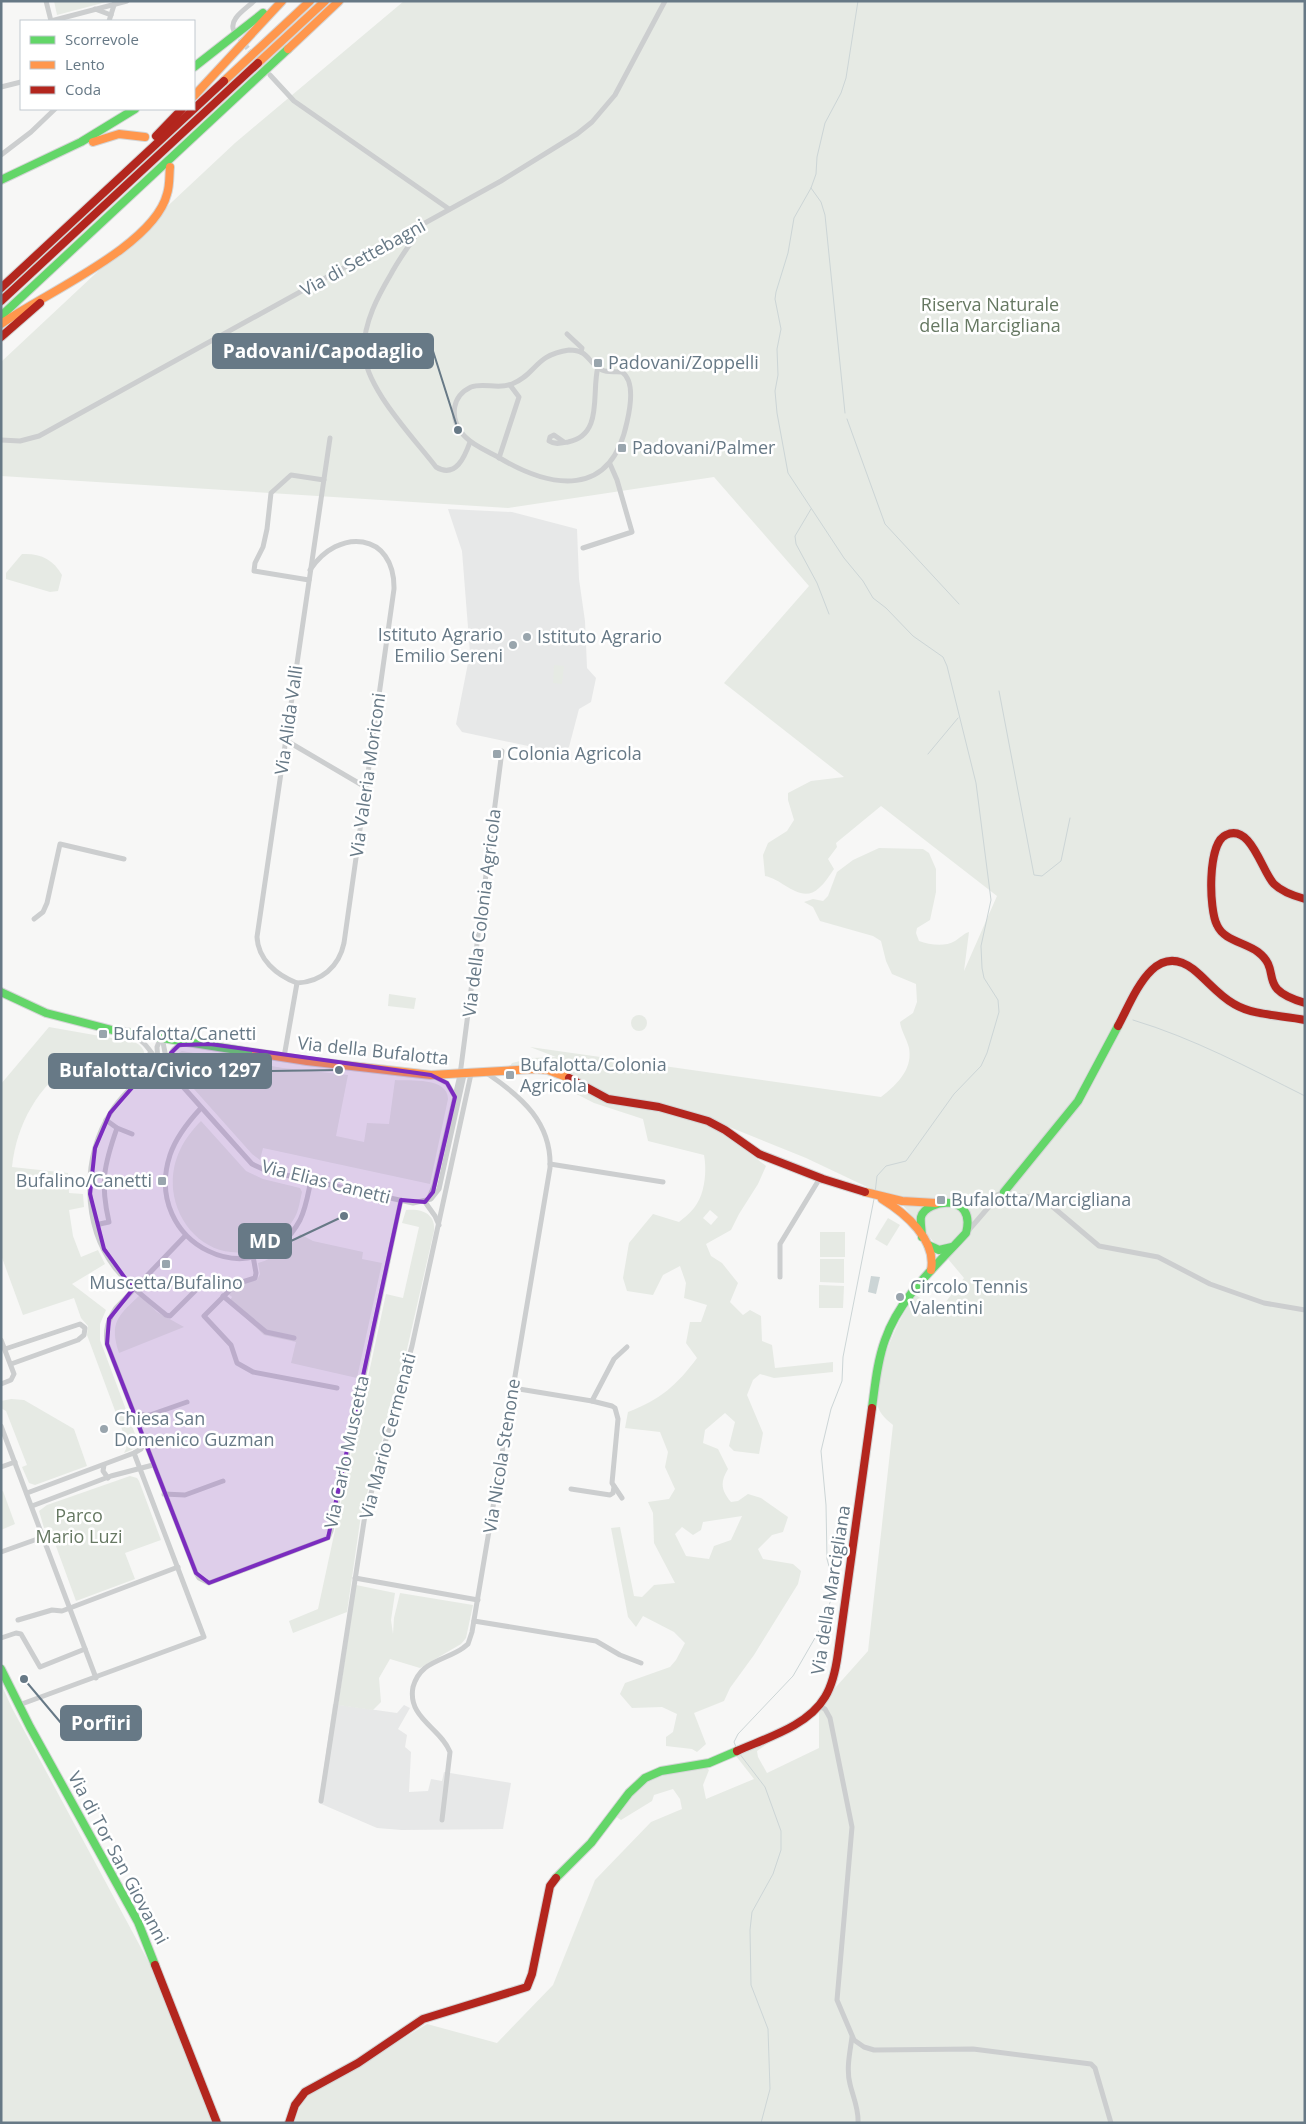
<svg xmlns="http://www.w3.org/2000/svg" width="1306" height="2124" font-family="'Open Sans',sans-serif">
  <rect width="100%" height="100%" fill="#f7f7f6"/>
  <g fill="#e7e8e8">
    <polygon points="448,509 512,512 577,529 579,579 585,621 587,668 596,678 591,702 579,709 569,747 561,753 462,732 456,724 470,653 462,551"/>
    <polygon points="333,1704 397,1713 404,1705 410,1708 398,1729 407,1735 405,1747 411,1752 409,1792 428,1791 431,1779 442,1781 444,1772 511,1783 503,1829 402,1830 377,1828 319,1803"/>
  </g>
  <g fill="#e6eae4" fill-rule="evenodd">
    <polygon points="54,1 110,1 57,15"/>
    <path d="M404,1H1305V2123H294L301,2104L308,2096L427,2024L497,2043L553,1985L595,1880L651,1822L682,1809L680,1799L673,1789L654,1795L652,1801L621,1820L615,1816L630,1795L650,1778L706,1767L709,1770L703,1785L706,1799L754,1779L736,1756L741,1751L768,1739L770,1742L757,1751L758,1757L767,1773L819,1748V1706L868,1651L893,1425C888,1421 880,1414 878,1407C872,1379 897,1317 916,1295L926,1302L942,1307L964,1278L901,1203L806,1158L722,1124L684,1111L609,1097L558,1070L509,1068L512,1063L532,1058L556,1057L530,1047L881,1097C896,1085 913,1070 909,1048C907,1039 901,1031 900,1022L913,1013L917,1002L916,984L892,974L886,961L881,941L873,936L820,921L813,907L804,902L813,899L823,901L828,896L837,872L853,860L879,848L923,849L929,853L936,869V892L930,920L917,928L916,933L919,941C930,945 945,947 955,941C960,938 963,934 969,932L964,971L997,896L881,806L836,843L837,847L828,859L834,869C829,876 825,883 819,888C801,905 783,879 765,876L763,855L768,843L787,831L794,820L788,800V793L811,781L844,777L724,683L809,586L714,477L508,508L1,476V362L235,143Z"/>
    <path d="M22,554C40,553 53,559 62,575L58,591L50,592L6,579V573Z"/>
    <polygon points="554,665 564,666 562,684 553,683"/>
    <polygon points="389,994 416,998 414,1009 388,1006"/>
    <circle cx="639" cy="1023" r="8"/>
    <path d="M49,1027L134,1042C147,1047 148,1061 138,1071L74,1060C38,1088 17,1122 12,1167L68,1173L69,1193L83,1194L84,1207L69,1210L73,1236L81,1257L98,1250L105,1264L72,1284L106,1310L100,1324V1340L138,1442L136,1448L124,1453L126,1449L127,1443L87,1335L88,1326L81,1318L74,1298L23,1315L1,1255V1084Z"/>
    <path d="M182,1051L283,1068L348,1075L336,1136L364,1142L367,1123L389,1124L395,1080C410,1081 448,1077 448,1099L430,1184L263,1148L260,1160L252,1154L177,1070C173,1062 173,1055 182,1051Z"/>
    <path d="M561,1079C580,1088 600,1099 621,1104C650,1111 682,1113 710,1126C730,1136 748,1152 766,1166L758,1184L739,1214L731,1230L706,1244L711,1256L722,1263L738,1283L730,1302L743,1315L750,1310L761,1316L762,1341L772,1345L775,1368L833,1362V1372L774,1378L760,1374L753,1380L747,1395L763,1433L759,1454L734,1451L729,1446L735,1422L725,1413L705,1430L703,1443L718,1449L728,1469C720,1482 721,1490 731,1502L738,1501L748,1494L761,1498L788,1517L783,1532L772,1535L758,1549L763,1559L793,1564L801,1571L798,1584L754,1655L730,1688L724,1701L694,1713L706,1744L697,1752L692,1749L666,1746V1737L673,1732L677,1714L662,1707L632,1708L620,1694L625,1683L670,1667L676,1660L685,1643L674,1632L643,1616L636,1627L628,1617L611,1528L620,1527L634,1596L642,1597L654,1585L675,1583L654,1543L653,1513L648,1502L669,1499L675,1489L665,1467L668,1452L660,1432L625,1428L628,1412C660,1400 677,1385 697,1358L686,1343L690,1322H701L707,1305L684,1298L686,1283L680,1266L663,1275L653,1295L627,1291L623,1278L629,1243L653,1214L679,1222C684,1218 690,1213 694,1208C705,1195 707,1171 704,1155L648,1141L643,1119L594,1103L555,1083ZM710,1210L718,1217L711,1225L703,1218ZM742,1516L731,1540L714,1546L709,1559L686,1556L675,1534L682,1527L693,1535L701,1530L703,1522Z"/>
    <path d="M201,1121L246,1171L263,1179L300,1188L302,1192C300,1200 299,1210 295,1217C289,1228 280,1236 271,1242C227,1270 178,1238 173,1189C171,1162 182,1140 201,1121Z"/>
    <path d="M406,1210C422,1208 436,1214 434,1231L405,1358L361,1515L347,1612L293,1633L289,1621L318,1609L386,1294L403,1298L419,1227L402,1223Z"/>
    <polygon points="888,1218 900,1225 887,1246 875,1239"/>
    <rect x="820" y="1232" width="25" height="25"/>
    <path d="M300,1234L313,1241L363,1252L362,1259L382,1263L357,1378L291,1363L296,1342L264,1335L229,1302L232,1297L227,1293L238,1283L257,1280L260,1274L258,1263C275,1258 289,1248 300,1234Z"/>
    <polygon points="820,1259 844,1259 844,1283 820,1282"/>
    <polygon points="819,1285 844,1286 843,1308 819,1308"/>
    <path d="M140,1295L157,1312L184,1327L119,1353C109,1322 118,1316 140,1295Z"/>
    <polygon points="11,1399 24,1400 74,1429 87,1466 35,1485 29,1483 22,1467 27,1465 6,1411 1,1408 1,1401"/>
    <polygon points="130,1476 137,1478 139,1481 161,1540 125,1553 135,1579 76,1601 49,1527 44,1528 39,1511 47,1505"/>
    <polygon points="3,1491 15,1524 1,1530 1,1492"/>
    <polygon points="356,1585 395,1593 391,1620 393,1634 394,1618 400,1593 473,1605 466,1638 461,1644 420,1668 390,1659 379,1678 381,1702 373,1710 338,1705"/>
    <polygon points="1,1684 12,1708 154,1972 214,2123 1,2123"/>
  </g>
  <polygon fill="#ccd5d6" points="871,1276 880,1277 876,1294 868,1292"/>
  <g fill="none" stroke-linecap="round" stroke-linejoin="round">
    <g stroke="#ccd5d6" stroke-width="1">
      <polyline points="858,1 846,78 841,93 825,123 817,157 816,174 811,188 794,218 788,253 776,292 775,299 781,329 777,349 778,375 775,391 777,413 788,473 844,558 863,581 873,598 886,608 913,636 943,657 947,666 976,783 991,900 981,946 982,968 984,978 998,1000 999,1012 987,1053 981,1066 954,1094 906,1161 886,1166 877,1176 875,1193"/>
      <polyline points="811,188 821,202 825,215 845,413"/>
      <polyline points="847,419 885,524 959,604"/>
      <polyline points="811,509 795,536 796,544 817,583 829,614"/>
      <polyline points="999,691 1034,875 1042,876 1061,861 1070,818"/>
      <polyline points="928,754 958,718"/>
      <path d="M1133,1020C1193,1038 1249,1068 1305,1096"/>
      <polyline points="736,1747 734,1742 738,1734 793,1676 819,1631 831,1600 833,1581 827,1559 826,1505 821,1451 831,1409 842,1381 843,1357 874,1199"/>
      <polyline points="739,1753 765,1787 781,1831 781,1850 773,1874 752,1912 750,1930 751,1985 768,2029 770,2089 761,2123"/>
    </g>
    <polyline stroke="#ccd1d4" stroke-width="5" stroke-dasharray="5 2.5" stroke-linecap="butt" points="235,33 254,56"/>
    <defs>
      <g id="fast">
        <polyline points="194,67 263,13"/>
        <polyline points="1,180 81,142 135,109"/>
        <polyline points="1,316 288,49"/>
        <polyline points="1,992 46,1013 112,1030 256,1053"/>
        <polyline points="1004,1192 1078,1101 1118,1026"/>
        <polyline points="928,1245 939,1250 952,1247"/>
        <path d="M872,1408C875,1386 877,1362 885,1340C900,1297 936,1266 966,1233C977,1192 926,1199 921,1217C920,1222 922,1231 922,1237"/>
        <polyline points="1,1669 30,1727 138,1922 155,1965"/>
        <polyline points="556,1878 591,1843 629,1793 645,1778 661,1771 709,1763 737,1751"/>
      </g>
      <g id="slow">
        <polyline points="288,49 339,1"/>
        <polyline points="258,63 325,1"/>
        <polyline points="224,81 310,1"/>
        <polyline points="194,96 282,1"/>
        <polyline points="93,142 119,134 145,137"/>
        <path d="M1,324C45,293 154,246 167,194C170,185 169,176 170,167"/>
        <polyline points="256,1053 307,1061 431,1075 535,1069 548,1070 569,1078"/>
        <polyline points="865,1192 902,1201 936,1203"/>
        <path d="M882,1199C905,1213 937,1240 931,1270"/>
      </g>
      <g id="jam">
        <polyline points="156,136 182,109"/>
        <polyline points="1,288 224,81"/>
        <polyline points="1,301 258,63"/>
        <polyline points="1,337 40,303"/>
        <path d="M1305,899C1294,896 1282,892 1274,884C1262,872 1251,823 1226,835C1207,843 1209,910 1217,925C1224,941 1245,942 1258,952C1284,972 1254,988 1305,1003"/>
        <path d="M1118,1026C1133,999 1153,939 1193,969C1207,980 1218,995 1234,1004C1254,1016 1282,1015 1305,1020"/>
        <polyline points="569,1078 608,1099 659,1107 708,1121 725,1130 759,1154 823,1179 865,1192"/>
        <path d="M737,1751C766,1738 808,1726 825,1697C833,1684 836,1668 838,1653L872,1408"/>
        <polyline points="155,1965 217,2123"/>
        <polyline points="289,2123 295,2105 305,2092 358,2063 423,2019 527,1987 532,1974 550,1886 556,1878"/>
      </g>
    </defs>
    <use href="#fast" stroke="#d4d5d6" stroke-width="10"/>
    <use href="#slow" stroke="#d4d5d6" stroke-width="10"/>
    <use href="#jam" stroke="#d4d5d6" stroke-width="10"/>
    <g stroke="#cccecf" stroke-width="5">
      <polyline points="46,1 51,21"/>
      <polyline points="95,9 111,15"/>
      <polyline points="51,21 127,1"/>
      <polyline points="109,21 115,2"/>
      <path d="M234,31C228,19 246,9 254,1"/>
      <polyline points="270,75 294,101 449,209"/>
      <polyline points="1,87 21,82"/>
      <polyline points="1,155 31,132 55,109"/>
      <path d="M422,226C412,242 400,257 391,274C378,296 364,322 364,349C363,386 414,438 436,467C456,479 465,456 470,442"/>
      <polyline points="567,334 582,348 581,352"/>
      <path d="M569,350C590,350 587,363 602,370C608,373 616,371 622,372C635,381 630,409 627,422C611,499 551,489 498,457C485,450 470,444 461,432C450,416 452,396 471,387C484,382 498,390 512,384C537,374 534,355 569,350Z"/>
      <polyline points="1,440 20,441 39,436 501,181 577,134 592,122 615,95 665,1"/>
      <path d="M564,442L554,435L550,437L549,441C555,445 562,443 568,442C604,435 591,392 598,367"/>
      <polyline points="499,458 519,397 510,385"/>
      <polyline points="583,548 632,532 617,480 610,464"/>
      <polyline points="309,580 254,571 255,563 263,547 267,529 271,493 291,475 324,480"/>
      <polyline points="287,741 367,788"/>
      <polyline points="34,919 43,912 47,903 60,844 124,859"/>
      <path d="M297,983C276,975 258,959 257,937L330,438"/>
      <path d="M133,1036C149,1041 157,1067 175,1079"/>
      <polyline points="162,1037 167,1063 176,1079 252,1164 267,1171 413,1203 431,1199 439,1189 464,1075"/>
      <path d="M150,1053C145,1081 125,1089 111,1112C82,1157 82,1225 115,1268C130,1287 148,1300 166,1315L170,1316L200,1286"/>
      <path d="M284,1057L297,983C321,982 339,967 344,943L394,589C395,532 338,527 310,570"/>
      <polyline points="158,1062 157,1047 161,1037"/>
      <path d="M168,1062C170,1052 175,1044 187,1044"/>
      <polyline points="144,1074 164,1070"/>
      <polyline points="433,1076 447,1083 455,1097"/>
      <path d="M201,1108C188,1122 176,1137 170,1155C141,1244 257,1300 300,1220C306,1208 308,1194 311,1180"/>
      <polyline points="106,1120 117,1128 132,1134"/>
      <polyline points="550,1164 663,1182"/>
      <polyline points="1004,1195 1032,1197 1047,1202 1099,1246 1158,1257 1210,1284 1264,1303 1305,1310"/>
      <polyline points="429,1198 434,1186 460,1075 502,751"/>
      <polyline points="425,1202 435,1216 439,1225"/>
      <polyline points="957,1204 978,1203 1004,1192"/>
      <path d="M95,1225L109,1222C100,1183 104,1165 117,1128"/>
      <polyline points="968,1231 993,1202 1003,1197 1004,1193"/>
      <path d="M185,1236L116,1308C108,1320 105,1329 107,1344L196,1573L199,1578L209,1583L328,1538L331,1531L401,1200"/>
      <polyline points="253,1256 256,1273 255,1278 236,1284 204,1316 231,1345 237,1363 253,1372 337,1388"/>
      <polyline points="780,1277 780,1244 820,1178"/>
      <polyline points="223,1296 266,1332 294,1338"/>
      <polyline points="1,1340 14,1374 11,1380 1,1384"/>
      <polyline points="5,1349 80,1324 85,1328 84,1335 78,1340 11,1364"/>
      <polyline points="513,1388 592,1401 612,1406 615,1408 618,1419 612,1483 622,1498"/>
      <polyline points="592,1401 614,1359 627,1347"/>
      <polyline points="133,1414 150,1415 187,1402"/>
      <polyline points="1,1426 96,1678"/>
      <polyline points="104,1465 103,1471 108,1478"/>
      <polyline points="1,1467 15,1462"/>
      <polyline points="571,1489 610,1495 613,1493 614,1487"/>
      <polyline points="27,1493 134,1453 141,1449 144,1442"/>
      <polyline points="164,1494 185,1495 223,1481"/>
      <polyline points="32,1506 111,1476 153,1465"/>
      <polyline points="1,1552 43,1537"/>
      <polyline points="355,1578 478,1600"/>
      <polyline points="18,1620 52,1610 62,1611 178,1567"/>
      <polyline points="474,1621 596,1641 620,1655 641,1663"/>
      <polyline points="1,1638 16,1633 21,1634 40,1667 85,1649"/>
      <polyline points="19,1705 204,1637 134,1453"/>
      <polyline points="819,1706 825,1709 830,1718 852,1827 837,2000 854,2040 864,2047 874,2050 973,2049 1091,2064 1095,2068 1111,2123"/>
      <polyline points="321,1801 365,1515 412,1346 471,1074"/>
      <path d="M442,1820L450,1752C441,1728 407,1718 413,1687C415,1680 419,1673 425,1668C437,1659 452,1656 463,1648L468,1644L472,1632L550,1168C552,1123 522,1097 488,1074"/>
      <path d="M852,2037C850,2052 846,2069 850,2084C853,2097 859,2109 858,2123"/>
    </g>
    <use href="#fast" stroke="#63d668" stroke-width="8"/>
    <use href="#slow" stroke="#ff974d" stroke-width="8"/>
    <use href="#jam" stroke="#b3261e" stroke-width="8"/>
  </g>
  <path fill="#7b2cbf" fill-opacity="0.2" stroke="#7b2cbf" stroke-width="4" stroke-linejoin="round" d="M210,1044L431,1075L447,1083L455,1097L433,1192L425,1202L401,1200L328,1538L209,1583L196,1573L107,1344L109,1319L133,1289L104,1249L90,1194L95,1148L110,1113L144,1074L165,1070L171,1053L179,1045Z"/>
  <g fill="#99a5ad" stroke="#fff" stroke-width="2">
    <rect x="593" y="358" width="10" height="10" rx="2.5"/>
    <rect x="617" y="443" width="10" height="10" rx="2.5"/>
    <circle cx="527" cy="637" r="5"/>
    <circle cx="513" cy="645" r="5"/>
    <rect x="492" y="749" width="10" height="10" rx="2.5"/>
    <rect x="98" y="1029" width="10" height="10" rx="2.5"/>
    <rect x="505" y="1070" width="10" height="10" rx="2.5"/>
    <rect x="157" y="1176" width="10" height="10" rx="2.5"/>
    <rect x="936" y="1195" width="10" height="10" rx="2.5"/>
    <rect x="161" y="1259" width="10" height="10" rx="2.5"/>
    <circle cx="900" cy="1297" r="5"/>
    <circle cx="104" cy="1429" r="5"/>
  </g>
  <g text-anchor="middle" stroke-width="5" stroke-linejoin="round" paint-order="stroke">
    <g font-size="18" fill="#677986" stroke="#fff">
      <text transform="translate(363 258) rotate(-29)" y="6">Via di Settebagni</text>
      <text transform="translate(289 720) rotate(-82)" y="6">Via Alida Valli</text>
      <text transform="translate(368 775) rotate(-82)" y="6">Via Valeria Moriconi</text>
      <text transform="translate(482 913) rotate(-83)" y="6">Via della Colonia Agricola</text>
      <text transform="translate(373 1051) rotate(6)" y="6">Via della Bufalotta</text>
      <text transform="translate(326 1182) rotate(14)" y="6">Via Elias Canetti</text>
      <text transform="translate(388 1436) rotate(-75)" y="6">Via Mario Cermenati</text>
      <text transform="translate(347 1452) rotate(-78)" y="6">Via Carlo Muscetta</text>
      <text transform="translate(502 1456) rotate(-81)" y="6">Via Nicola Stenone</text>
      <text transform="translate(831 1590) rotate(-81)" y="6">Via della Marcigliana</text>
      <text transform="translate(118 1858) rotate(62)" y="6">Via di Tor San Giovanni</text>
    </g>
    <g font-size="18" fill="#667862" stroke="#fff">
      <text x="990" y="311">Riserva Naturale<tspan x="990" dy="21">della Marcigliana</tspan></text>
      <text x="79" y="1522">Parco<tspan x="79" dy="21">Mario Luzi</tspan></text>
    </g>
    <g font-size="18" fill="#677986" stroke="#fff" text-anchor="start">
      <text x="608" y="369">Padovani/Zoppelli</text>
      <text x="632" y="454">Padovani/Palmer</text>
      <text x="503" y="641" text-anchor="end">Istituto Agrario<tspan x="503" dy="21">Emilio Sereni</tspan></text>
      <text x="537" y="643">Istituto Agrario</text>
      <text x="507" y="760">Colonia Agricola</text>
      <text x="113" y="1040">Bufalotta/Canetti</text>
      <text x="520" y="1071">Bufalotta/Colonia<tspan x="520" dy="21">Agricola</tspan></text>
      <text x="152" y="1187" text-anchor="end">Bufalino/Canetti</text>
      <text x="951" y="1206">Bufalotta/Marcigliana</text>
      <text x="166" y="1289" text-anchor="middle">Muscetta/Bufalino</text>
      <text x="910" y="1293">Circolo Tennis<tspan x="910" dy="21">Valentini</tspan></text>
      <text x="114" y="1425">Chiesa San<tspan x="114" dy="21">Domenico Guzman</tspan></text>
    </g>
  </g>
  <path fill="none" stroke="#677986" stroke-width="2" d="M458 430L433 351M339 1070L271 1071M344 1216L291 1241M24 1679L61 1723"/>
  <g fill="#677986" stroke="#fff" stroke-width="2">
    <circle cx="458" cy="430" r="5"/>
    <circle cx="339" cy="1070" r="5"/>
    <circle cx="344" cy="1216" r="5"/>
    <circle cx="24" cy="1679" r="5"/>
  </g>
  <g fill="#677986" stroke="#677986" stroke-width="2">
    <rect x="213" y="334" width="220" height="34" rx="5"/>
    <rect x="49" y="1054" width="222" height="34" rx="5"/>
    <rect x="239" y="1224" width="52" height="34" rx="5"/>
    <rect x="61" y="1706" width="80" height="34" rx="5"/>
  </g>
  <g font-size="19" text-anchor="middle" font-weight="bold" fill="#fff">
    <text x="323" y="358">Padovani/Capodaglio</text>
    <text x="160" y="1077">Bufalotta/Civico 1297</text>
    <text x="265" y="1248">MD</text>
    <text x="101" y="1730">Porfiri</text>
  </g>
  <rect width="1306" height="2124" fill="none" stroke="#677986" stroke-width="5"/>
  <rect x="20" y="20" width="175" height="90" fill="#ffffff" stroke="#c2c9cf"/>
  <rect x="30" y="36" width="25" height="8" fill="#63d668" stroke="#c2c9cf"/>
  <text x="65" y="45" font-size="15" fill="#677986">Scorrevole</text>
  <rect x="30" y="61" width="25" height="8" fill="#ff974d" stroke="#c2c9cf"/>
  <text x="65" y="70" font-size="15" fill="#677986">Lento</text>
  <rect x="30" y="86" width="25" height="8" fill="#b3261e" stroke="#c2c9cf"/>
  <text x="65" y="95" font-size="15" fill="#677986">Coda</text>
</svg>
